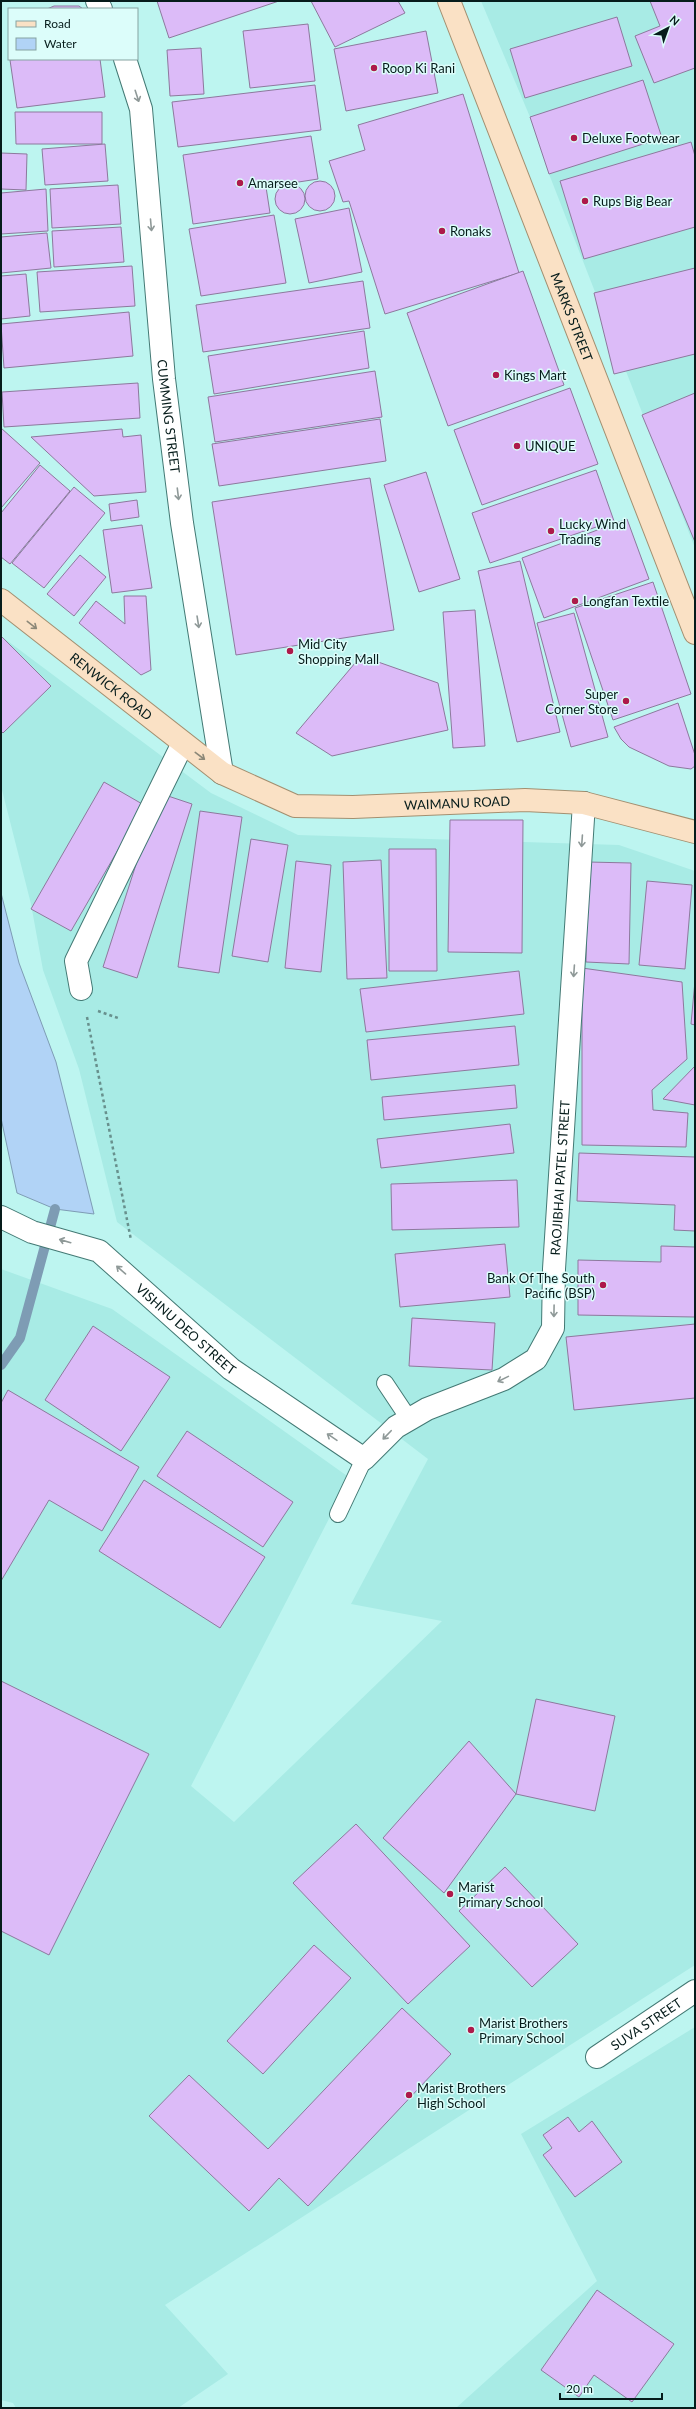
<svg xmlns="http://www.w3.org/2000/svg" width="696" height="2409" font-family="Lato,sans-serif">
  <rect width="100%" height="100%" fill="#bdf5f0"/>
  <g fill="#a8ebe5">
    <polygon points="481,1 695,1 695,548 549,174 530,117"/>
    <polygon points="1,636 211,793 298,835 619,845 695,871 695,1965 165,2305 228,2374 178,2408 16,2408 13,2403 1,2400 1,1269 112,1309 350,1478 191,1786 234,1822 442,1621 351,1604 428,1459 117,1222 79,1069 43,970 31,904 1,786"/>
    <polygon points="695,2027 695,2408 456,2408 597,2281 521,2134"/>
  </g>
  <polygon fill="#b1d3f6" stroke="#7e9cb4" points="1,893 19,963 56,1062 94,1214 55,1209 17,1193 1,1118"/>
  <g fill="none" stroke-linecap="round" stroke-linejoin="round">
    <polyline stroke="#7e9cb4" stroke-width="10" points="1,1365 20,1338 55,1209"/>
  </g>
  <g fill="#dcbbf8" stroke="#8d799d">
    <polygon points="157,1 279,1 169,38"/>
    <polygon points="311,1 398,1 405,13 335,47"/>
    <polygon points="650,1 695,1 695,68 654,83 635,36 660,26"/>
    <polygon points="54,6 79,6 83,9 47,9"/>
    <polygon points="617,17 632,66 525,98 510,49"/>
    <polygon points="308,24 315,81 250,88 243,31"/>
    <polygon points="426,31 438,93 346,111 334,49"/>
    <polygon points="201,48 204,94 170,96 167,50"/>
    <polygon points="22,59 100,59 105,97 17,108 10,60"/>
    <polygon points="643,80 662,138 549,174 530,117"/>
    <polygon points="315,85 321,130 178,147 172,102"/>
    <polygon points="463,94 519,273 385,314 349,201 343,202 329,161 365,150 358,125"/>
    <polygon points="15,112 102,112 102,144 16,144"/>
    <polygon points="311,136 318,179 266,187 270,213 193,224 183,155"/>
    <polygon points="691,142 695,156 695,227 584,259 560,181"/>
    <polygon points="105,144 108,181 45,185 42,149"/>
    <polygon points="1,153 27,154 26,190 1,189"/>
    <circle cx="320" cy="196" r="15"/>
    <circle cx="290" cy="199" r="15"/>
    <polygon points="118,185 121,224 52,228 50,189"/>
    <polygon points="46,189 48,231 1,234 1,193"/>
    <polygon points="349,208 362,272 309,283 295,219"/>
    <polygon points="274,215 286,283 201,296 189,229"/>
    <polygon points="121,227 124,262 54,267 52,231"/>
    <polygon points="47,233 51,268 1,273 1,237"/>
    <polygon points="132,266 135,306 40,312 37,272"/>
    <polygon points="695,268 695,354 614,374 594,293"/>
    <polygon points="523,271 564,385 448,426 407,313"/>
    <polygon points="26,274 30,316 1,319 1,276"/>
    <polygon points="363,281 370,328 203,352 196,305"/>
    <polygon points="129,312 133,356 4,368 1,324"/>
    <polygon points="364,331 369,368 214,394 208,356"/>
    <polygon points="375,371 382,417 215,442 208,397"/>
    <polygon points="138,383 140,418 4,427 2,392"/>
    <polygon points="570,388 598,464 482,505 454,430"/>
    <polygon points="695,393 695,542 642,415"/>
    <polygon points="380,419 386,461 219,486 212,444"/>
    <polygon points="1,428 40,463 1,508"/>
    <polygon points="122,429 123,437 141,435 146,492 94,496 31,437"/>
    <polygon points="40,465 70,491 10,564 1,557 1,513"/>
    <polygon points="596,470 614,521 490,563 472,513"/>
    <polygon points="426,472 460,579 419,592 384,485"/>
    <polygon points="370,478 394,630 236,655 212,502"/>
    <polygon points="74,487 105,513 44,588 12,563"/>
    <polygon points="137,500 139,517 111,521 109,504"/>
    <polygon points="627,519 649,579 544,618 522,558"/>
    <polygon points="142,525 152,588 112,593 103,530"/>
    <polygon points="80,555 106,577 74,616 47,594"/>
    <polygon points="520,561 560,732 517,742 478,571"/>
    <polygon points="653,582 691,694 613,720 575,608"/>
    <polygon points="124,596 146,596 151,670 141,675 79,623 96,601 125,624"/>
    <polygon points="475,610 485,746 453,748 443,612"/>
    <polygon points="574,613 608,737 571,747 537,623"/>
    <polygon points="1,636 51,686 3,733 1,731"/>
    <polygon points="361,656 438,683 448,730 332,756 296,733"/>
    <polygon points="678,703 695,755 695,766 691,769 669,766 629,747 621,739 614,727"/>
    <polygon points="104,782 144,805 71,931 31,909"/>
    <polygon points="159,793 192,804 137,978 103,967"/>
    <polygon points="200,811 242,817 219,973 178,967"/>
    <polygon points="450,820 523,820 522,953 448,952"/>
    <polygon points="251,839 288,845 268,962 232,956"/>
    <polygon points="389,849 436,849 437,971 389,971"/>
    <polygon points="381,860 387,978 347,979 343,862"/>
    <polygon points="296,861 331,865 321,972 285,968"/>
    <polygon points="588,862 631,863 629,964 586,962"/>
    <polygon points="647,881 692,885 685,969 639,965"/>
    <polygon points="582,968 682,982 687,1059 652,1090 653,1110 688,1113 686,1147 582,1145"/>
    <polygon points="519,971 524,1014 366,1032 360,989"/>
    <polygon points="695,981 695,1025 691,1024"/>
    <polygon points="515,1026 519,1065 371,1080 367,1040"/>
    <polygon points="695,1066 695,1105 663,1099"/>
    <polygon points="515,1085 517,1108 384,1120 382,1097"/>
    <polygon points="510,1124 514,1153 381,1168 377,1139"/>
    <polygon points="579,1153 695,1157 695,1231 674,1230 675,1205 577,1201"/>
    <polygon points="517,1180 519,1227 392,1230 391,1184"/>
    <polygon points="505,1244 510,1297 400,1307 395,1254"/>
    <polygon points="661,1246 695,1247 695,1317 578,1315 578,1260 661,1262"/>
    <polygon points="412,1318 495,1323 492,1370 409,1366"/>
    <polygon points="695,1324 695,1398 574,1410 566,1337"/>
    <polygon points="93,1326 170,1377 121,1451 45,1400"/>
    <polygon points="8,1390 139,1467 102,1531 49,1500 1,1581 1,1403"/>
    <polygon points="187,1431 293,1502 263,1547 157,1476"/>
    <polygon points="144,1480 265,1557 220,1628 99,1551"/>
    <polygon points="1,1681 149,1754 49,1955 1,1931"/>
    <polygon points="536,1699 615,1716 595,1811 516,1794"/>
    <polygon points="469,1741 516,1794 444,1893 383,1838"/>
    <polygon points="356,1824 470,1946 408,2004 293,1883"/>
    <polygon points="505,1867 578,1944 532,1987 459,1911"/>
    <polygon points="314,1945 351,1978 263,2074 227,2041"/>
    <polygon points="402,2008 451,2054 308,2206 279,2178 249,2211 149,2116 189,2075 268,2149"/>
    <polygon points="568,2117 579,2132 592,2121 622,2162 575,2197 543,2155 552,2148 543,2135"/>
    <polygon points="597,2290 674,2344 632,2402 594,2375 579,2397 541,2370"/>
  </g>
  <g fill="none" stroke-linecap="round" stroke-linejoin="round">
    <defs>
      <g id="service">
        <polyline points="385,1383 409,1419"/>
        <polyline points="338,1514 364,1459"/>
      </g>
      <polyline id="pedestrian" points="81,989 76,961 183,743"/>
      <g id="minor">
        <polyline points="97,1 101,9"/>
        <path id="s1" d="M125,59L141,109L164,379L182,523L222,773"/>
        <path id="s2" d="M1,1217L32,1232L99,1251L231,1369L364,1459L396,1427L427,1409L504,1379L536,1359L553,1328L554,1269L584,803"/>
        <path id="s3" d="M597,2057L695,1991"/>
      </g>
      <g id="primary">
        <path id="s4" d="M449,1L695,633"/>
        <path id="s5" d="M1,600L222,773L295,806L353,807L525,800L584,803L695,832"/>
      </g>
    </defs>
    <use href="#service" stroke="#437974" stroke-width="18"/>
    <use href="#pedestrian" stroke="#437974" stroke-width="24"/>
    <use href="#minor" stroke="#437974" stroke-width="24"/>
    <use href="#primary" stroke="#a38f70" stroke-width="24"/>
    <g stroke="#68908d" stroke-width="2.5" stroke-dasharray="3 3" stroke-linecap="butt">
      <polyline points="98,1011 118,1018"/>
      <polyline points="87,1017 131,1240"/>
    </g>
    <use href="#service" stroke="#fff" stroke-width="16"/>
    <use href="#pedestrian" stroke="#fff" stroke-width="22"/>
    <use href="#minor" stroke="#fff" stroke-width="22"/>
    <use href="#primary" stroke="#fae1c5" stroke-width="22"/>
  </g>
  <defs><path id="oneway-shaft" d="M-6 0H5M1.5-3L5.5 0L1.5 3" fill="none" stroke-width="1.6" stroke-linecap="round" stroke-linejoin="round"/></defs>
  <g stroke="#8f9998">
    <use href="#oneway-shaft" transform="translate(137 96) rotate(72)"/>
    <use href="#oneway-shaft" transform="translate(151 225) rotate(85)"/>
    <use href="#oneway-shaft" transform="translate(178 494) rotate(83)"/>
    <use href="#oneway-shaft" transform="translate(198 622) rotate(81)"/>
    <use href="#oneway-shaft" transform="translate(582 841) rotate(94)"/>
    <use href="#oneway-shaft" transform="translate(574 971) rotate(94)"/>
    <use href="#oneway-shaft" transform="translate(65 1241) rotate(-164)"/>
    <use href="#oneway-shaft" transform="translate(121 1270) rotate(-139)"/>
    <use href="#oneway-shaft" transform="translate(554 1311) rotate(91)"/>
    <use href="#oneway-shaft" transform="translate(503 1379) rotate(154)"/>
    <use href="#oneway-shaft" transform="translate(387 1435) rotate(134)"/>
    <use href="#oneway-shaft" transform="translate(332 1437) rotate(-146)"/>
  </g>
  <g stroke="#8c8878">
    <use href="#oneway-shaft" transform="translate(32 625) rotate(38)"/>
    <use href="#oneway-shaft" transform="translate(200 756) rotate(37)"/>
  </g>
  <g fill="#ad1a4a" stroke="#dcfdfa" stroke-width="1.5">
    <circle cx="374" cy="68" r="4"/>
    <circle cx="574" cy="138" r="4"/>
    <circle cx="240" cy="183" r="4"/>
    <circle cx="585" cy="201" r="4"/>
    <circle cx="442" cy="231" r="4"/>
    <circle cx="496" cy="375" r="4"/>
    <circle cx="517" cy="446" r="4"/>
    <circle cx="551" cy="531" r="4"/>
    <circle cx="575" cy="601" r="4"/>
    <circle cx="290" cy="651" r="4"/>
    <circle cx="626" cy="701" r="4"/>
    <circle cx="603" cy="1285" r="4"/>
    <circle cx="450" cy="1894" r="4"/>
    <circle cx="471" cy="2030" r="4"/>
    <circle cx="409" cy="2095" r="4"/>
  </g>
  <g text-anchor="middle" stroke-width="3" stroke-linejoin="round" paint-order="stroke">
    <g font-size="13" fill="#061c1b" stroke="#dcfdfa" text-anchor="start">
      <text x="382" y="73">Roop Ki Rani</text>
      <text x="582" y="143">Deluxe Footwear</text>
      <text x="248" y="188">Amarsee</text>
      <text x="593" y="206">Rups Big Bear</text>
      <text x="450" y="236">Ronaks</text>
      <text x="504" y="380">Kings Mart</text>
      <text x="525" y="451">UNIQUE</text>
      <text x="559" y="529">Lucky Wind<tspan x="559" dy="15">Trading</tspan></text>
      <text x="583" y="606">Longfan Textile</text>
      <text x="298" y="649">Mid City<tspan x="298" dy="15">Shopping Mall</tspan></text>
      <text x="618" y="699" text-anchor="end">Super<tspan x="618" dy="15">Corner Store</tspan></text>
      <text x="595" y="1283" text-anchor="end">Bank Of The South<tspan x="595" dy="15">Pacific (BSP)</tspan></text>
      <text x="458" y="1892">Marist<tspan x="458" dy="15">Primary School</tspan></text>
      <text x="479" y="2028">Marist Brothers<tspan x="479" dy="15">Primary School</tspan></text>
      <text x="417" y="2093">Marist Brothers<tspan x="417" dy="15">High School</tspan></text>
    </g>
    <g font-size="13" fill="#061c1b" stroke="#dcfdfa">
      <text dy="5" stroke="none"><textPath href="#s4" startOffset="339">MARKS STREET</textPath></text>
      <text dy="5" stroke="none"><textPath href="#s1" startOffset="361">CUMMING STREET</textPath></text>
      <text dy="5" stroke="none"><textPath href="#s5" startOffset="140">RENWICK ROAD</textPath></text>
      <text dy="5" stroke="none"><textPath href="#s5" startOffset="523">WAIMANU ROAD</textPath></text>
      <text dy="5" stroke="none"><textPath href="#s2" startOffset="829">RAOJIBHAI PATEL STREET</textPath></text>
      <text dy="5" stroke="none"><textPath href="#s2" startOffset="221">VISHNU DEO STREET</textPath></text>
      <text dy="5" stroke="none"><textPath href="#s3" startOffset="59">SUVA STREET</textPath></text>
    </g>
  </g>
  <rect width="696" height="2409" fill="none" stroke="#061c1b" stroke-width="4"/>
  <rect x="8" y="8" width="130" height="52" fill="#dcfdfa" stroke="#86a3a1"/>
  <rect x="16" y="21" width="20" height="6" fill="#fae1c5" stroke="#86a3a1"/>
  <text x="44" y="28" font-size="12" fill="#061c1b">Road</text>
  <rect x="16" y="38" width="20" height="12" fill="#b1d3f6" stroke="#86a3a1"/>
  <text x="44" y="48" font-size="12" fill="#061c1b">Water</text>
  <g transform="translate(668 28) rotate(41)" stroke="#dcfdfa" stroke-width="3" paint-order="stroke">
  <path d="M0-3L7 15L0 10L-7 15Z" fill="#061c1b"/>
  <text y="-6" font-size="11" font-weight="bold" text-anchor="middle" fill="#061c1b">N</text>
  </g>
  <path d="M560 2393v6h102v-6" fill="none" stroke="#061c1b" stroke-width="2"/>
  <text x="566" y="2393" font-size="12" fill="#061c1b" stroke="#dcfdfa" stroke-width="3" paint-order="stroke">20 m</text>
</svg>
